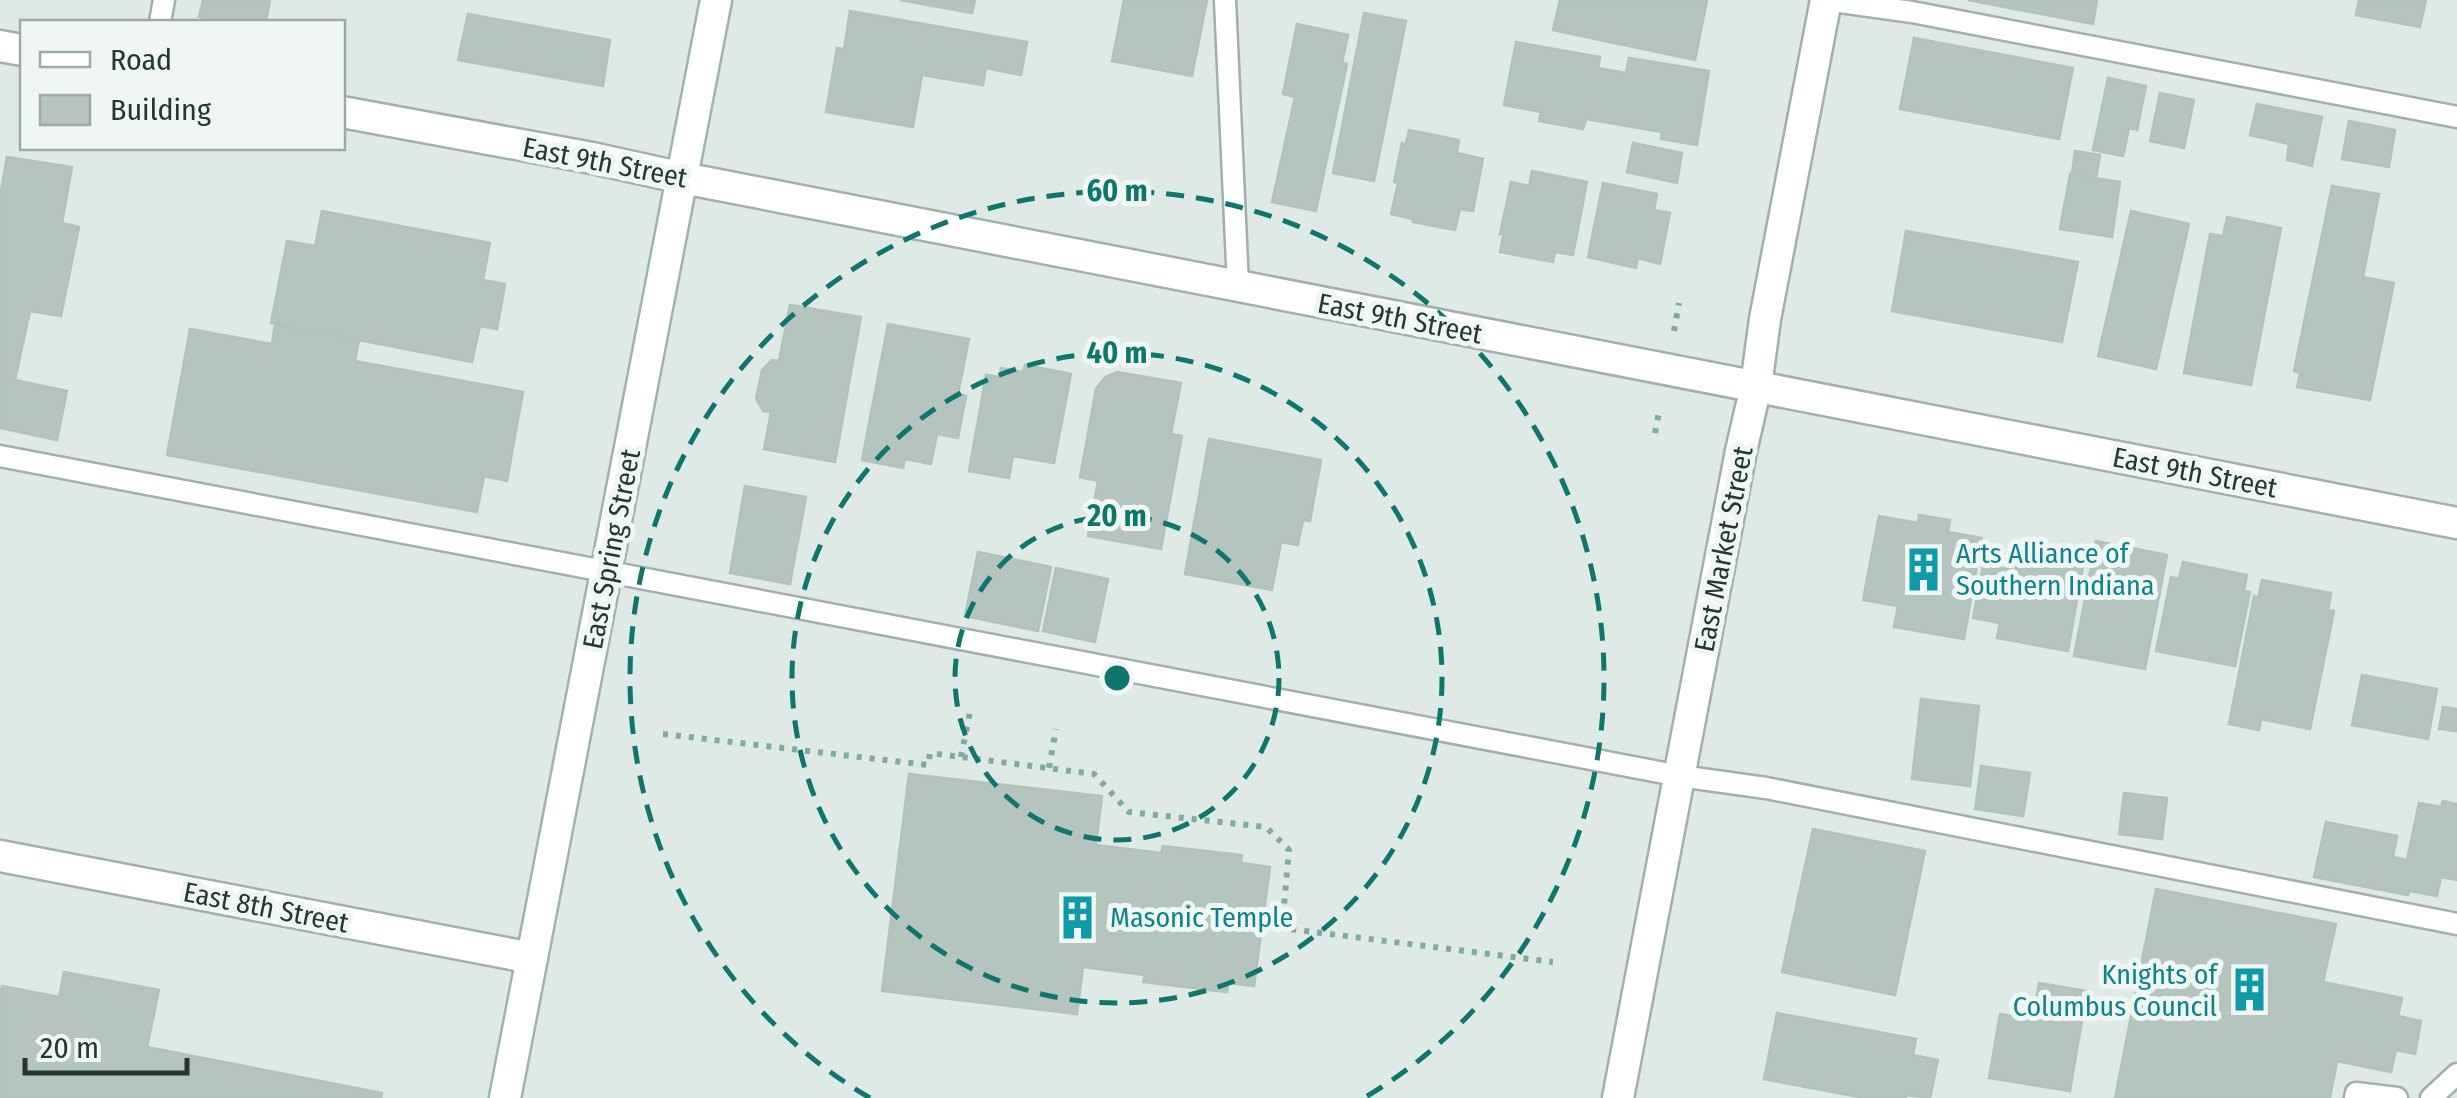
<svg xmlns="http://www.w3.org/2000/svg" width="2457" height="1098" font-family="'Fira Sans Condensed',sans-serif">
  <rect width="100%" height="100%" fill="#dfe9e5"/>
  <g fill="#b5c4be" stroke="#b2c2bc" stroke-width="2.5">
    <polygon points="203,0 270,0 266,22 228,22 199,17"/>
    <polygon points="900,0 975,0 972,13"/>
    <polygon points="1124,0 1207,0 1192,76 1112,61"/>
    <polygon points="1560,0 1707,0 1695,60 1553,30"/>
    <polygon points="1968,0 2097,0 2093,24"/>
    <polygon points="2359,0 2426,0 2420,27 2356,15"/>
    <polygon points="850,11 1027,42 1021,75 986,68 983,85 922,75 913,127 826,112 837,48 844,49"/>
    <polygon points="1364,13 1406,21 1374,181 1333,173"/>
    <polygon points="468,14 610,40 603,86 458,60"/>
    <polygon points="1297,24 1348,35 1342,63 1347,64 1316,211 1272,202 1295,97 1283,94"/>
    <polygon points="1914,38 2073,68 2059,139 1900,109"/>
    <polygon points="1516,42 1600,57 1598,68 1626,73 1629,58 1709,71 1697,145 1661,139 1662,132 1586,119 1583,129 1539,121 1541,112 1504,105"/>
    <polygon points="2108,78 2146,86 2137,130 2129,128 2123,156 2093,150"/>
    <polygon points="2160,93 2194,100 2184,148 2150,141"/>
    <polygon points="2257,104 2322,117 2312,166 2287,160 2289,144 2250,135"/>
    <polygon points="2349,121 2395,130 2389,167 2342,159"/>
    <polygon points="1409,130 1459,140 1457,153 1483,159 1473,211 1460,209 1455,230 1413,222 1413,219 1391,214 1398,183 1394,182 1402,143 1406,144"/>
    <polygon points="1633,143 1682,153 1677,183 1627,172"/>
    <polygon points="2075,151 2100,155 2096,178 2072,174"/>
    <polygon points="7,157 72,167 62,223 79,227 61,316 30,311 15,380 67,391 57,440 0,428 0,197"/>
    <polygon points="1532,171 1587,182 1573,255 1555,252 1553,262 1500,252 1504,233 1500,234 1511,182 1529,186"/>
    <polygon points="2070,174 2120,182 2112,237 2060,229"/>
    <polygon points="1603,183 1657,194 1654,210 1670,213 1660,264 1638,258 1636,268 1588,257"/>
    <polygon points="2332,186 2379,194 2363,277 2394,283 2370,400 2297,387 2300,373 2294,371"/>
    <polygon points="322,211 490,243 483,280 505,284 497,329 480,326 472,362 271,323 287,241 315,246"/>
    <polygon points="2131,211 2189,224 2156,369 2098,356"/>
    <polygon points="2227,217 2281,228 2251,385 2184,373 2210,234 2223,236"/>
    <polygon points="1906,231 2078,262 2062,342 1892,311"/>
    <polygon points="790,305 861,317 835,462 764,449 771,412 763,411 756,398 762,370 772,360 779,361"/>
    <polygon points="888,324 969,339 958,394 966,396 958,438 937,434 931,464 905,459 903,468 862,460"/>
    <polygon points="275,325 359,340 355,361 523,392 507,481 484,476 477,512 167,455 190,329 272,344"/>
    <polygon points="1025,365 1071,374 1054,463 1013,456 1009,478 969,471 986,375 1000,377 1001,368 1023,372"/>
    <polygon points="1117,372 1181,383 1171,434 1182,436 1161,549 1088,536 1098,481 1080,477 1096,389 1105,377"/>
    <polygon points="1209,439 1321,460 1310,521 1303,520 1298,545 1281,542 1272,590 1185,574"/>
    <polygon points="745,486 806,497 790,584 730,573"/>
    <polygon points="1919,515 1950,520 1948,532 1982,538 1964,639 1894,627 1898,606 1863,600 1879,516 1918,523"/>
    <polygon points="2096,541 2167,555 2145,669 2074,656"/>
    <polygon points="2020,544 2085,555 2068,651 1997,638 2000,623 1973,618 1983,565 2015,570"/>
    <polygon points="978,552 1051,567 1038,631 965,616"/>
    <polygon points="2183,562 2247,575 2244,591 2250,592 2235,666 2156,651 2171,577 2179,579"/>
    <polygon points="1056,568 1108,579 1095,642 1043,631"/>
    <polygon points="2262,580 2331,593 2328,610 2334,611 2310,729 2261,719 2259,730 2229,724 2254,596 2258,598"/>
    <polygon points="2362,675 2437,689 2428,739 2352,725"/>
    <polygon points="1921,699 1979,706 1970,786 1912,779"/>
    <polygon points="2443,707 2457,709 2456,731 2439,729"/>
    <polygon points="1981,766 2030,773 2023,816 1975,809"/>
    <polygon points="909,774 1102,796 1096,845 1161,853 1163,846 1242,855 1241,863 1270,867 1254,986 1228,983 1227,992 1143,982 1145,975 1083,967 1077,1014 882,991"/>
    <polygon points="2124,793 2167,798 2162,839 2119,834"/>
    <polygon points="2443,801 2457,804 2457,880 2441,877 2437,896 2410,891 2408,895 2314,877 2326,822 2397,836 2393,857 2407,860 2419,803 2441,807"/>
    <polygon points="1813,829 1925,851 1895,995 1782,972"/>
    <polygon points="2156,889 2336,924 2323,982 2402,998 2398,1016 2421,1021 2415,1054 2396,1050 2391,1072 2337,1061 2330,1098 2115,1098"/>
    <polygon points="64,972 159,990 147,1047 382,1093 381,1098 0,1098 0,996 2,986 59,997"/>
    <polygon points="2039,983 2087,991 2070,1091 1989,1078 2000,1014 2033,1020"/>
    <polygon points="1777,1013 1916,1039 1913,1055 1938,1060 1930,1098 1906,1095 1906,1098 1864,1098 1764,1079"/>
  </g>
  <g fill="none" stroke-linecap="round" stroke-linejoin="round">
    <defs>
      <g id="service">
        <polyline points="1225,0 1238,286"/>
        <polyline points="1826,0 1912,12 2457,117"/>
        <polyline points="160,22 164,0"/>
        <polyline points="0,456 1680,776 1766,788 2457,924"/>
        <polyline points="2355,1098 2356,1093 2397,1098"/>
        <polyline points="2431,1098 2457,1074"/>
      </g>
      <g id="minor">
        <polyline points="0,46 22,50"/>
        <polyline points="342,112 592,158 683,178 2457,523"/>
      </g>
      <g id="tertiary">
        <polyline points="0,856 532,958"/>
        <polyline points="1618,1098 1741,451 1756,386 1765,319 1826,0"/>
      </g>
      <polyline id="secondary" points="505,1098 716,0"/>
    </defs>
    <use href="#service" stroke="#a2b0ac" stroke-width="25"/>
    <use href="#minor" stroke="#a2b0ac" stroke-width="35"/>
    <use href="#tertiary" stroke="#a2b0ac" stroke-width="35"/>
    <use href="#secondary" stroke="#9fb4ad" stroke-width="35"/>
    <g stroke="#81ab9f" stroke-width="6" stroke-dasharray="5 8" stroke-linecap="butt">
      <polyline points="1674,331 1679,303"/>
      <polyline points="1655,433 1659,412"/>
      <polyline points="663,734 928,765 930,753 1094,774 1129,812 1266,827 1289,850 1282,928 1553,962"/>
      <polyline points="961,757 970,712"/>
      <polyline points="1049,768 1056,729"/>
    </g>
    <use href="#service" stroke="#fff" stroke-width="20"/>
    <use href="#minor" stroke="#fff" stroke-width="30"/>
    <use href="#tertiary" stroke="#fff" stroke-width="30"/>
    <use href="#secondary" stroke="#fff" stroke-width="30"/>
  </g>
  <g fill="none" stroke="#0f766e" stroke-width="5" stroke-dasharray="18 12">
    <circle cx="1117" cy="678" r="162"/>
    <circle cx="1117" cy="678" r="325"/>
    <path d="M870 1098A487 487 0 1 1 1364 1098"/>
  </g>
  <defs>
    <symbol id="building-bare" viewBox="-9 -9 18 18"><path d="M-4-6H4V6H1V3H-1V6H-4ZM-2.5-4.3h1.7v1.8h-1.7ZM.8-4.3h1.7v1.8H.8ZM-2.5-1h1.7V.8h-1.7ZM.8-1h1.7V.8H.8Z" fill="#0f9aa8" stroke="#eff6f3" stroke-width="2.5" paint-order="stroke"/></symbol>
  </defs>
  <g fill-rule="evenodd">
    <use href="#building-bare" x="1892" y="538" width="63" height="63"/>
    <use href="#building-bare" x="1046" y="886" width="63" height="63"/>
    <use href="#building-bare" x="2218" y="958" width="63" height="63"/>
  </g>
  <g text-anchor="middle" stroke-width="10" stroke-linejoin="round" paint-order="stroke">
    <g font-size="28" fill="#213833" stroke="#eff6f3">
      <text transform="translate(605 162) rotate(11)" y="10">East 9th Street</text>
      <text transform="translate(1400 318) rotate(11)" y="10">East 9th Street</text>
      <text transform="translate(2195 472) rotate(11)" y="10">East 9th Street</text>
      <text transform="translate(611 549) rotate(-79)" y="10">East Spring Street</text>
      <text transform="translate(1723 549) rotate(-79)" y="10">East Market Street</text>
      <text transform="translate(266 907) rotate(11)" y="10">East 8th Street</text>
    </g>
    <g font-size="28" fill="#0d838f" stroke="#eff6f3" text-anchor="start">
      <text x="1956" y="563">Arts Alliance of<tspan x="1956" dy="32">Southern Indiana</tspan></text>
      <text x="1110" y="927">Masonic Temple</text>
      <text x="2217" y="984" text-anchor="end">Knights of<tspan x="2217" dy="32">Columbus Council</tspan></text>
    </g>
  </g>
  <circle cx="1117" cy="678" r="15" fill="#0f766e" stroke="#eff6f3" stroke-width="5"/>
  <g font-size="30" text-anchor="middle" font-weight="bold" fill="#0f766e" stroke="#eff6f3" stroke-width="10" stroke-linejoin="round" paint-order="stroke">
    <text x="1117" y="201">60 m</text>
    <text x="1117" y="363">40 m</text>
    <text x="1117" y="526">20 m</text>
  </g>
  <rect x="20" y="20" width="325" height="130" fill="#eff6f3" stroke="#9daaa6" stroke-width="2.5"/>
  <rect x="40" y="52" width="50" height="15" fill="#ffffff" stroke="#9daaa6" stroke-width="2.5"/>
  <text x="110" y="70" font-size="30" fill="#213833">Road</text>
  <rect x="40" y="95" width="50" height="30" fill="#b5c4be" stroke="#9daaa6" stroke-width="2.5"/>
  <text x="110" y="120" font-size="30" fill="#213833">Building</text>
  <path d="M25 1058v15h162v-15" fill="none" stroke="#213833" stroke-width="5"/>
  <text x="40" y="1058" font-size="30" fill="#213833" stroke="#eff6f3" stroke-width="8" paint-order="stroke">20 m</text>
</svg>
